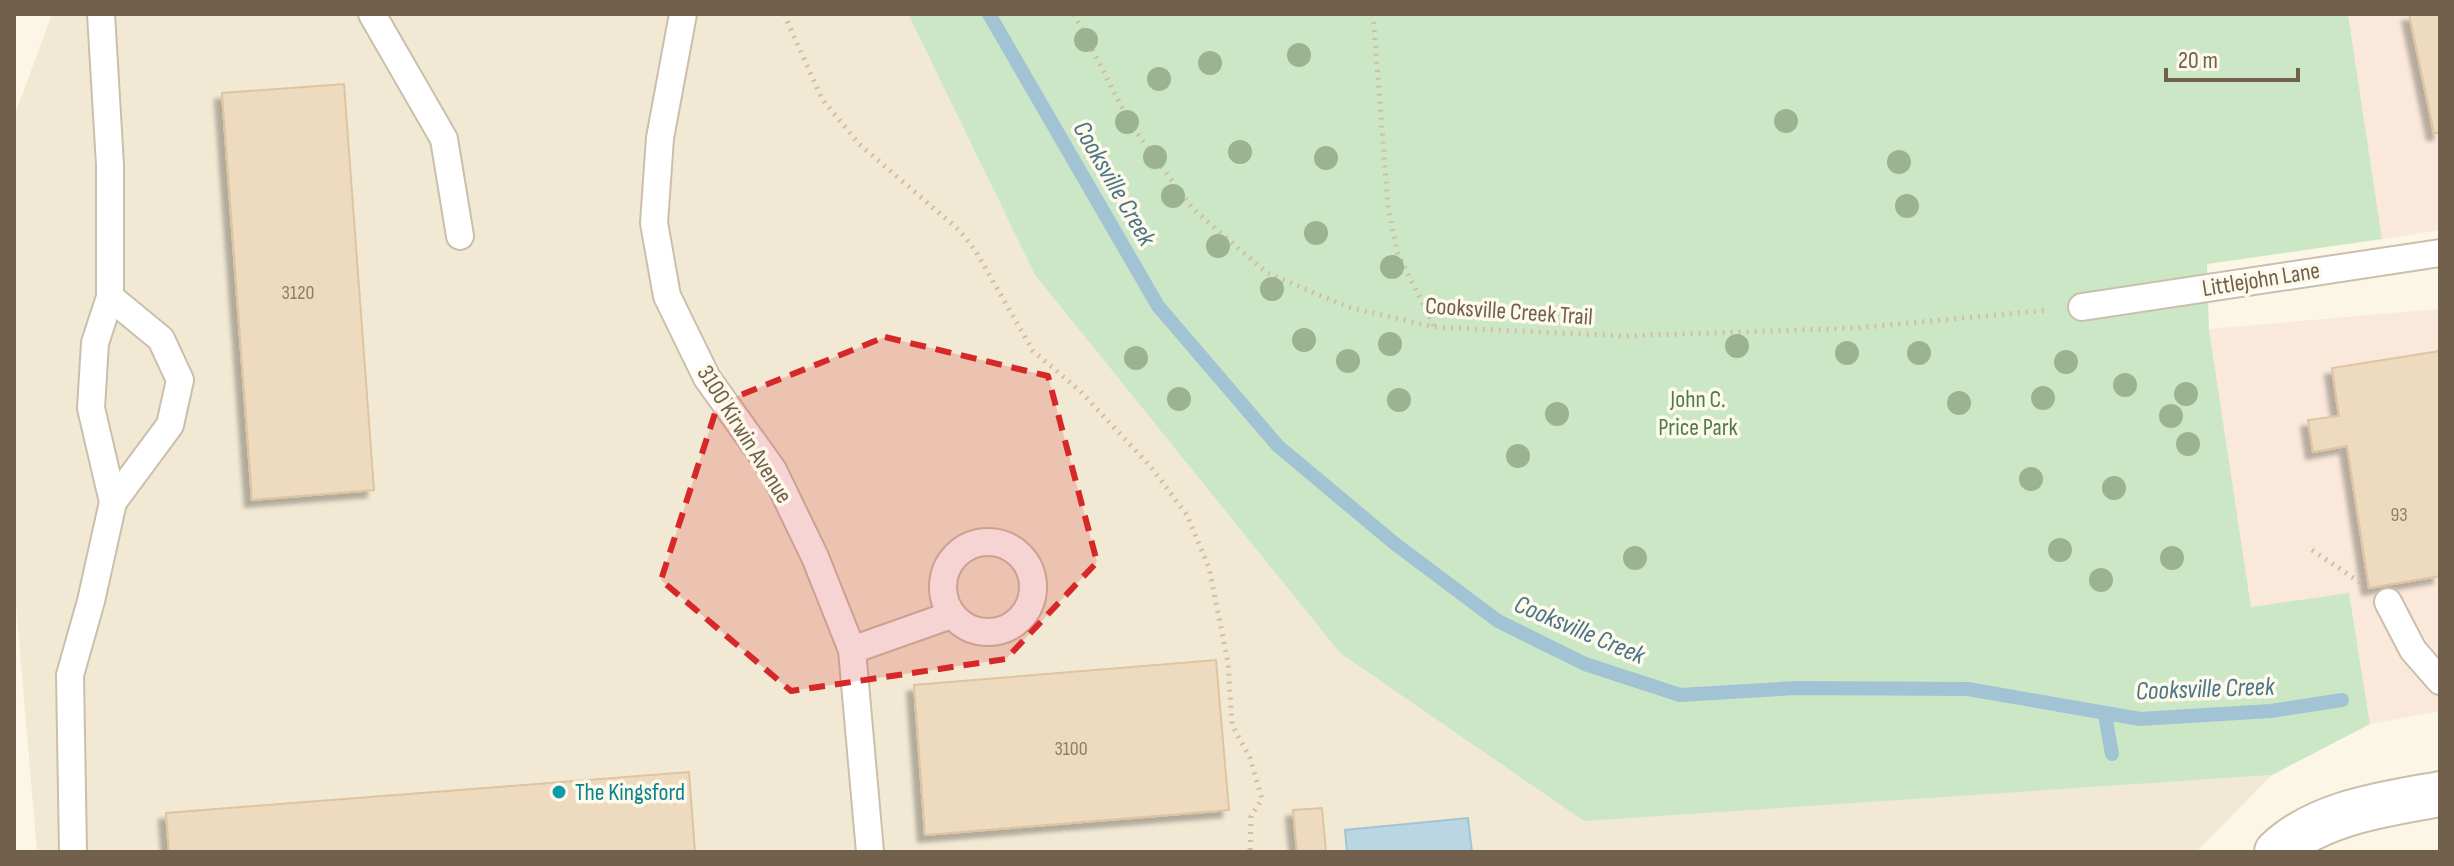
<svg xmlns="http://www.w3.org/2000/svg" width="2454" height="866" font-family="'Sofia Sans Condensed',sans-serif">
  <defs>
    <filter id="shadow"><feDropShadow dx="-7" dy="7" stdDeviation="2" flood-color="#0004"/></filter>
  </defs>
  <rect width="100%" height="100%" fill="#fbf6e5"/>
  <polygon fill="#f2e9d4" points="52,14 908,14 1035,275 1340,653 1584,820 2272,775 2196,852 37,852 14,580 14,117"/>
  <g fill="#fae9da">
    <polygon points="2348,14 2440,14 2440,230 2382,239"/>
    <polygon points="2440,309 2440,711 2370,724 2349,593 2251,608 2209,329"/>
  </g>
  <polygon fill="#cce7c5" points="908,14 2348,14 2382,239 2207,264 2209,329 2251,607 2349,593 2370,724 2272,775 1584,821 1340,653 1035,275"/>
  <polygon fill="#bbd6e3" stroke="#a2c3d4" stroke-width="2" points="1468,818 1472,852 1347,852 1345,830"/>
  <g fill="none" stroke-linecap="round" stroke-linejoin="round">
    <g stroke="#a2c3d4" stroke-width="14">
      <polyline points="989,14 1158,306 1278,446 1394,543 1498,621 1585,664 1680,695 1796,688 1968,689 2140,719 2271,711 2342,700"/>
      <polyline points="2105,715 2112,754"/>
    </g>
  </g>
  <g fill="#eedabf" stroke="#dfc4a0" stroke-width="2" filter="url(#shadow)">
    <polygon points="2409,14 2440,14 2440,133 2434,133"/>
    <polygon points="344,84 374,490 252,500 222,93"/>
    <polygon points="2440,351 2440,576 2369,588 2347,446 2313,452 2308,420 2339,416 2332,368"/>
    <polygon points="1216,660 1229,810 925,835 914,685"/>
    <polygon points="689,772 695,852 169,852 166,813"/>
    <polygon points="1322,808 1326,852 1297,852 1293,810"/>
  </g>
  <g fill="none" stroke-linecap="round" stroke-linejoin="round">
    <defs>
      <g id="service">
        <polyline points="372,14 444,139 460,236"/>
        <polyline points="683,14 660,138 654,223 667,296 707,378 773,470 815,557 852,650 870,852"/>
        <polyline points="110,297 161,339 180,380 170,425 113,502"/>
        <polyline points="2082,307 2440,253"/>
        <circle cx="988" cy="587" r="45"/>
        <polyline points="2388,602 2413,650 2440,681"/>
        <polyline points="852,650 951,615"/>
        <polyline points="73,852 70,675 91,601 113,502 91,408 95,343 110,297 110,165 101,14"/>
      </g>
      <path id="minor" d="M2277,852C2318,812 2387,804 2440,794"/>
    </defs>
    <use href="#service" stroke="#cbbfac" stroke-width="30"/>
    <use href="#minor" stroke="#cbbfac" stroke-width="48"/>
    <g stroke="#d3bea2" stroke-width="5" stroke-dasharray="2 6" stroke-linecap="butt">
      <polyline points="784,14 822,99 859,144 959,230 975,250 1033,351 1080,391 1151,467 1187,515 1209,568 1228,662 1232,725 1250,758 1262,799 1251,816 1250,852"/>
      <polyline points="1074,14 1131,125 1193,209 1267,273 1348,307 1434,327 1624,336 1856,328 2049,310"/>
      <polyline points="1373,14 1388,206 1397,252 1434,326"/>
      <polyline points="2312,550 2361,583"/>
    </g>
    <use href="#service" stroke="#fff" stroke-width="26"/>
    <use href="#minor" stroke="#fff" stroke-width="44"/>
  </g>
  <g fill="#9cb38f">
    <circle cx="1086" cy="40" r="12"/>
    <circle cx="1299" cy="55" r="12"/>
    <circle cx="1210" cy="63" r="12"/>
    <circle cx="1159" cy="79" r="12"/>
    <circle cx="1786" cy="121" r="12"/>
    <circle cx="1127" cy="122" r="12"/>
    <circle cx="1240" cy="152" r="12"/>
    <circle cx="1155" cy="157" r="12"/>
    <circle cx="1326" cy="158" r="12"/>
    <circle cx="1899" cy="162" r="12"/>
    <circle cx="1173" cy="196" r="12"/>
    <circle cx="1907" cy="206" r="12"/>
    <circle cx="1316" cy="233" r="12"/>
    <circle cx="1218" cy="246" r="12"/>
    <circle cx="1392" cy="267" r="12"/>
    <circle cx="1272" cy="289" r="12"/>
    <circle cx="1304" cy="340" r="12"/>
    <circle cx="1390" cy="344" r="12"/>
    <circle cx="1737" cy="346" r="12"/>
    <circle cx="1847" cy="353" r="12"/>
    <circle cx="1919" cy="353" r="12"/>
    <circle cx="1136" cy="358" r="12"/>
    <circle cx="1348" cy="361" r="12"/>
    <circle cx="2066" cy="362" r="12"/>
    <circle cx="2125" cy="385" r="12"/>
    <circle cx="2186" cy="394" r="12"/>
    <circle cx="2043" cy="398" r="12"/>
    <circle cx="1179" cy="399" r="12"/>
    <circle cx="1399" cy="400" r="12"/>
    <circle cx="1959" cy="403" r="12"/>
    <circle cx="1557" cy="414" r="12"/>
    <circle cx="2171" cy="416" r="12"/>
    <circle cx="2188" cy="444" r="12"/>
    <circle cx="1518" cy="456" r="12"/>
    <circle cx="2031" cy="479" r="12"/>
    <circle cx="2114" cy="488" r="12"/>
    <circle cx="2060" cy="550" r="12"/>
    <circle cx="1635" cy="558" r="12"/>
    <circle cx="2172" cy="558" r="12"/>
    <circle cx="2101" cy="580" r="12"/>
  </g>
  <path fill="#d62828" fill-opacity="0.2" stroke="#d62828" stroke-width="6" stroke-dasharray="16 10" stroke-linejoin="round" d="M885,337L1048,376L1097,562L1006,659L791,691L661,580L718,404Z"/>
  <circle fill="#0f9aa8" stroke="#fefaeb" stroke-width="3" cx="559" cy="792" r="8"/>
  <g text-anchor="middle" stroke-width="7" stroke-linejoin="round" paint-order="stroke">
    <g font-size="20" fill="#917e69">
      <text x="298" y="299">3120</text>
      <text x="2399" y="521">93</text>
      <text x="1071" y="755">3100</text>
    </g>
    <g font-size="24" fill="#72604c" stroke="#fefaeb">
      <text transform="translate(2261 279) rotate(-9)" y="8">Littlejohn Lane</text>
      <text transform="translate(1509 311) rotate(4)" y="8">Cooksville Creek Trail</text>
      <text transform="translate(745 434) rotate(58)" y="8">3100 Kirwin Avenue</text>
    </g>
    <g font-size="24" fill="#4e7c48" stroke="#fefaeb">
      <text x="1698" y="407">John C.<tspan x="1698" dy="28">Price Park</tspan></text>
    </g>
    <g font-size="24" fill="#0d838f" stroke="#fefaeb" text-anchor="start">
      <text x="575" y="800">The Kingsford</text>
    </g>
    <g font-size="26" font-style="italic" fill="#4b748a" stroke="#fefaeb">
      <text transform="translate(1115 183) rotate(60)" y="9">Cooksville Creek</text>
      <text transform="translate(1580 629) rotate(23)" y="9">Cooksville Creek</text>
      <text transform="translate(2205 688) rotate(-2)" y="9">Cooksville Creek</text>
    </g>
  </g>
  <rect width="2454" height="866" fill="none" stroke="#72604c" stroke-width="32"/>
  <path d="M2166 68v12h132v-12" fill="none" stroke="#72604c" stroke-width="4"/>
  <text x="2178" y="68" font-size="24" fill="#72604c" stroke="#fefaeb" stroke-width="6" paint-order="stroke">20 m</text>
</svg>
